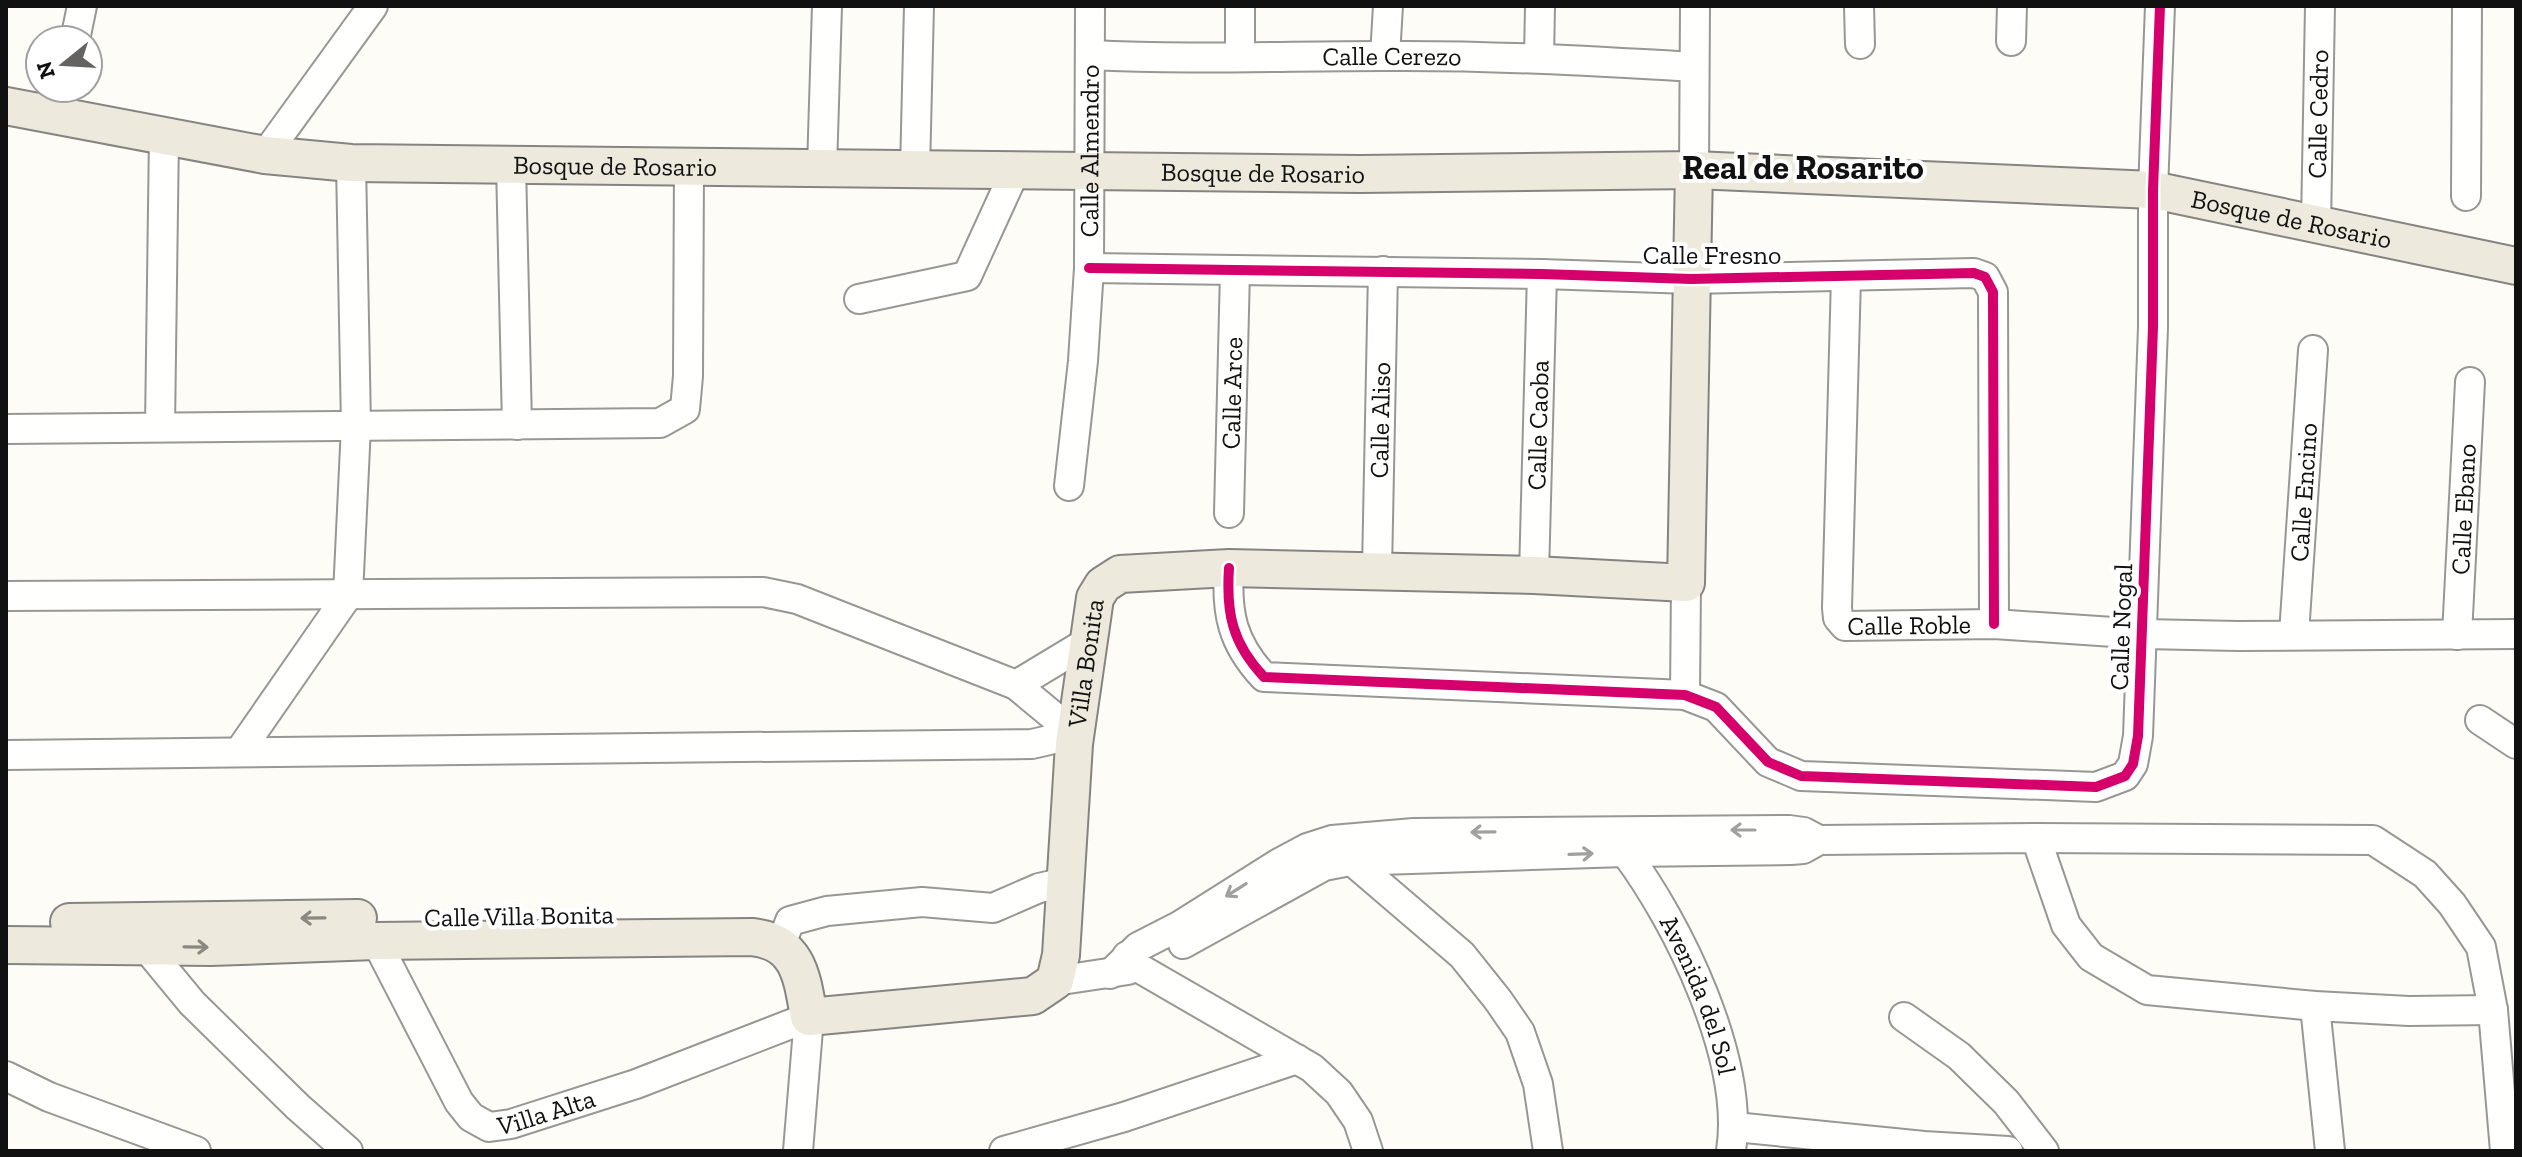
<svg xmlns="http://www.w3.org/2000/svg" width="2522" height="1157" font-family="'Zilla Slab',serif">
  <rect width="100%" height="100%" fill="#fdfcf7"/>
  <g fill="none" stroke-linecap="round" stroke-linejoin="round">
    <defs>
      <g id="minor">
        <polyline points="1240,6 1240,57"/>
        <polyline points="1859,6 1860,44"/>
        <polyline points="75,40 82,6"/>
        <polyline points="2011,41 2012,6"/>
        <path id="s1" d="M1090,55C1188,60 1285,56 1383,56C1487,55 1590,61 1694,67"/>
        <polyline points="1385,56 1388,6"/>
        <polyline points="1539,58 1540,6"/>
        <polyline points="59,116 65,88"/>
        <polyline points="265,155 373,6"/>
        <polyline points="511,165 517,425"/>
        <polyline points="822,168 827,6"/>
        <polyline points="915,170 919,6"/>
        <polyline points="1694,170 1695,6"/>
        <polyline points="2466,196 2467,6"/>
        <path id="s2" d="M2316,224L2320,6"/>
        <polyline points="1089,268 1542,274 1691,279 1974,273 1985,277 1993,292 1994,624"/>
        <path id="s3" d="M1846,277L1837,608L1838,618L1845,626L1994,624L2143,634L2238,636L2516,634"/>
        <polyline points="859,299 967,276 1015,171"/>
        <polyline points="160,427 164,135"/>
        <polyline points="6,429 660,423 685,409 688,376 689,167"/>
        <path id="s4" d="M1069,486L1083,361L1089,268L1090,6"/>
        <path id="s5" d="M1229,513L1235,271"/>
        <path d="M1229,568C1226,613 1232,643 1264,677L1685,695L1716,707L1768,762L1801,776L2096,787L2125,776L2133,764L2138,736L2153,327V190L2160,6"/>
        <path id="s6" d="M1377,570L1383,271"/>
        <path id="s7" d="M1534,575L1542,274"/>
        <polyline points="6,596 763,592 797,599 1016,685 1075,734"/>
        <path id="s8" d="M2294,634L2313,350"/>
        <path id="s9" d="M2457,635L2470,382"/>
        <polyline points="1016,685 1089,641"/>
        <polyline points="1685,695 1686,583"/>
        <polyline points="2480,720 2516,744"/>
        <polyline points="239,752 348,595 356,426 351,163"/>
        <polyline points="6,755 1032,744 1075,734"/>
        <polyline points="2036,838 2373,840 2425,874 2452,904 2481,947 2493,1010 2505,1151"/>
        <path id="s10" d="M1625,852C1679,924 1745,1060 1731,1151"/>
        <polyline points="1344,854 1462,955 1498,1000 1520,1032 1538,1084 1548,1151"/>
        <path id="s11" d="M376,941L459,1102L471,1117L489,1127L511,1124L636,1084L809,1017L798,1151"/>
        <polyline points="781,944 790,921 827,911 922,902 993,908 1039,888 1065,882"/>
        <polyline points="1183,944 1324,866 1350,861 1625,852 1791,850 1803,849 1819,840"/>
        <polyline points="145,946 192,1003 298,1107 348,1151"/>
        <polyline points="1127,956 1139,968 1312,1068 1339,1093 1358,1121 1368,1151"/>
        <polyline points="1110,974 1138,947 1179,926 1279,863 1307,848 1332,840 1414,833 1789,830 1804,832 1819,840 2036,838 2066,925 2091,957 2147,990 2315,1006 2409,1011 2493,1010"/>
        <polyline points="1055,981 1128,970"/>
        <polyline points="2315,1006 2330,1151"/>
        <polyline points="1904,1017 1959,1056 2006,1102 2044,1151"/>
        <polyline points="6,1076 49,1097 196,1151"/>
        <polyline points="1735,1127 1924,1146 2008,1151"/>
        <polyline points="1004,1151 1124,1117 1297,1059"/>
      </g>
      <g id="major">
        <path id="s12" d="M6,106L265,155L351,163L1360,174L1694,170L2153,190L2516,266"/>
        <polyline points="69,922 358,918"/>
        <path id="s13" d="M6,945L211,947L376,941L752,937C799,942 802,977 809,1017L1033,996L1055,981L1061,955L1074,744L1095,598L1103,585L1120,574L1229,568L1534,575L1686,583L1694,170"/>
      </g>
    </defs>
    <use href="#minor" stroke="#979795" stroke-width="32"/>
    <use href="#major" stroke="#858482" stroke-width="40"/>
    <use href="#minor" stroke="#fffffe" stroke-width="28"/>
    <use href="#major" stroke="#ede9dc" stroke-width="36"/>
    <defs>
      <g id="cycleway">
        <polyline points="1089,268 1542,274 1691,279 1974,273 1985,277 1993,292 1994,624"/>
        <path d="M1229,568C1226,613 1232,643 1264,677L1685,695L1716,707L1768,762L1801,776L2096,787L2125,776L2133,764L2138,736L2153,327V190L2160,6"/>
      </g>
    </defs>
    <use href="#cycleway" stroke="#fff" stroke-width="15"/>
    <use href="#cycleway" stroke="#d6006c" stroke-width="10"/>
  </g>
  <defs><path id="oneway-shaft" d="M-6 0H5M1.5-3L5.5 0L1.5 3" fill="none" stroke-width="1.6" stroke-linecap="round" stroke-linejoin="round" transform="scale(2)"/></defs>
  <g stroke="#a0a09f">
    <use href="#oneway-shaft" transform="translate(1743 830) rotate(-180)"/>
    <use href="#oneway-shaft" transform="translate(1483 832) rotate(179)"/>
    <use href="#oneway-shaft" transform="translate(1581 854) rotate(-2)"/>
    <use href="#oneway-shaft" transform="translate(1236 890) rotate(148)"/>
  </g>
  <g stroke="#8a8881">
    <use href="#oneway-shaft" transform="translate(313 918) rotate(179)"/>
    <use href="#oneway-shaft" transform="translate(196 947) rotate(1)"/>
  </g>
  <g text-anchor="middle" stroke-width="8" stroke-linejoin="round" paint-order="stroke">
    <g font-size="26" fill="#111" stroke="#fff">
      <text dy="9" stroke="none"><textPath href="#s1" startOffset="302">Calle Cerezo</textPath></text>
      <text dy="9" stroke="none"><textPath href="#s2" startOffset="110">Calle Cedro</textPath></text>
      <text dy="9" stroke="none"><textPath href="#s4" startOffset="336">Calle Almendro</textPath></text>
      <text dy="9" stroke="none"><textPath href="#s12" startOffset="614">Bosque de Rosario</textPath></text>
      <text dy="9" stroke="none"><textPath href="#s12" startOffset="1262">Bosque de Rosario</textPath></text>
      <text dy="9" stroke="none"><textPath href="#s12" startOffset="2294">Bosque de Rosario</textPath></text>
      <text x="1712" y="264">Calle Fresno</text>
      <text dy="9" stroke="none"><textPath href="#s5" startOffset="120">Calle Arce</textPath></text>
      <text dy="9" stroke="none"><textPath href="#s6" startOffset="150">Calle Aliso</textPath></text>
      <text dy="9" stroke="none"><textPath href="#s7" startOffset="150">Calle Caoba</textPath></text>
      <text dy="9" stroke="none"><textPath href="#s8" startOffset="142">Calle Encino</textPath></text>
      <text dy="9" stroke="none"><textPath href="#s9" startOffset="126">Calle Ebano</textPath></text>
      <text dy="9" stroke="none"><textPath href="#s3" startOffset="416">Calle Roble</textPath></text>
      <text transform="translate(2121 627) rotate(-88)" y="9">Calle Nogal</text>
      <text dy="9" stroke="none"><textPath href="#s13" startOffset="1426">Villa Bonita</textPath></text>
      <text transform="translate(519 916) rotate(-1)" y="9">Calle Villa Bonita</text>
      <text dy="9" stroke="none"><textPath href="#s10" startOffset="162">Avenida del Sol</textPath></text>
      <text dy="9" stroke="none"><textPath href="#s11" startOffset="280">Villa Alta</textPath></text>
    </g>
    <g font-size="34" font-weight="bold" fill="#111" stroke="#fff">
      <text x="1803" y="179">Real de Rosarito</text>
    </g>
  </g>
  <rect width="2522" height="1157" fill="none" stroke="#111111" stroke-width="16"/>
  <g transform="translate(64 64) rotate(252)"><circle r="38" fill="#ffffff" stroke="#a0a0a0" stroke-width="2"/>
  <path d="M0-6L14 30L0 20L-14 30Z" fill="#646362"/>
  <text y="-12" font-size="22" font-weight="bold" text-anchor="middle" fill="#111111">N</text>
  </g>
</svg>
